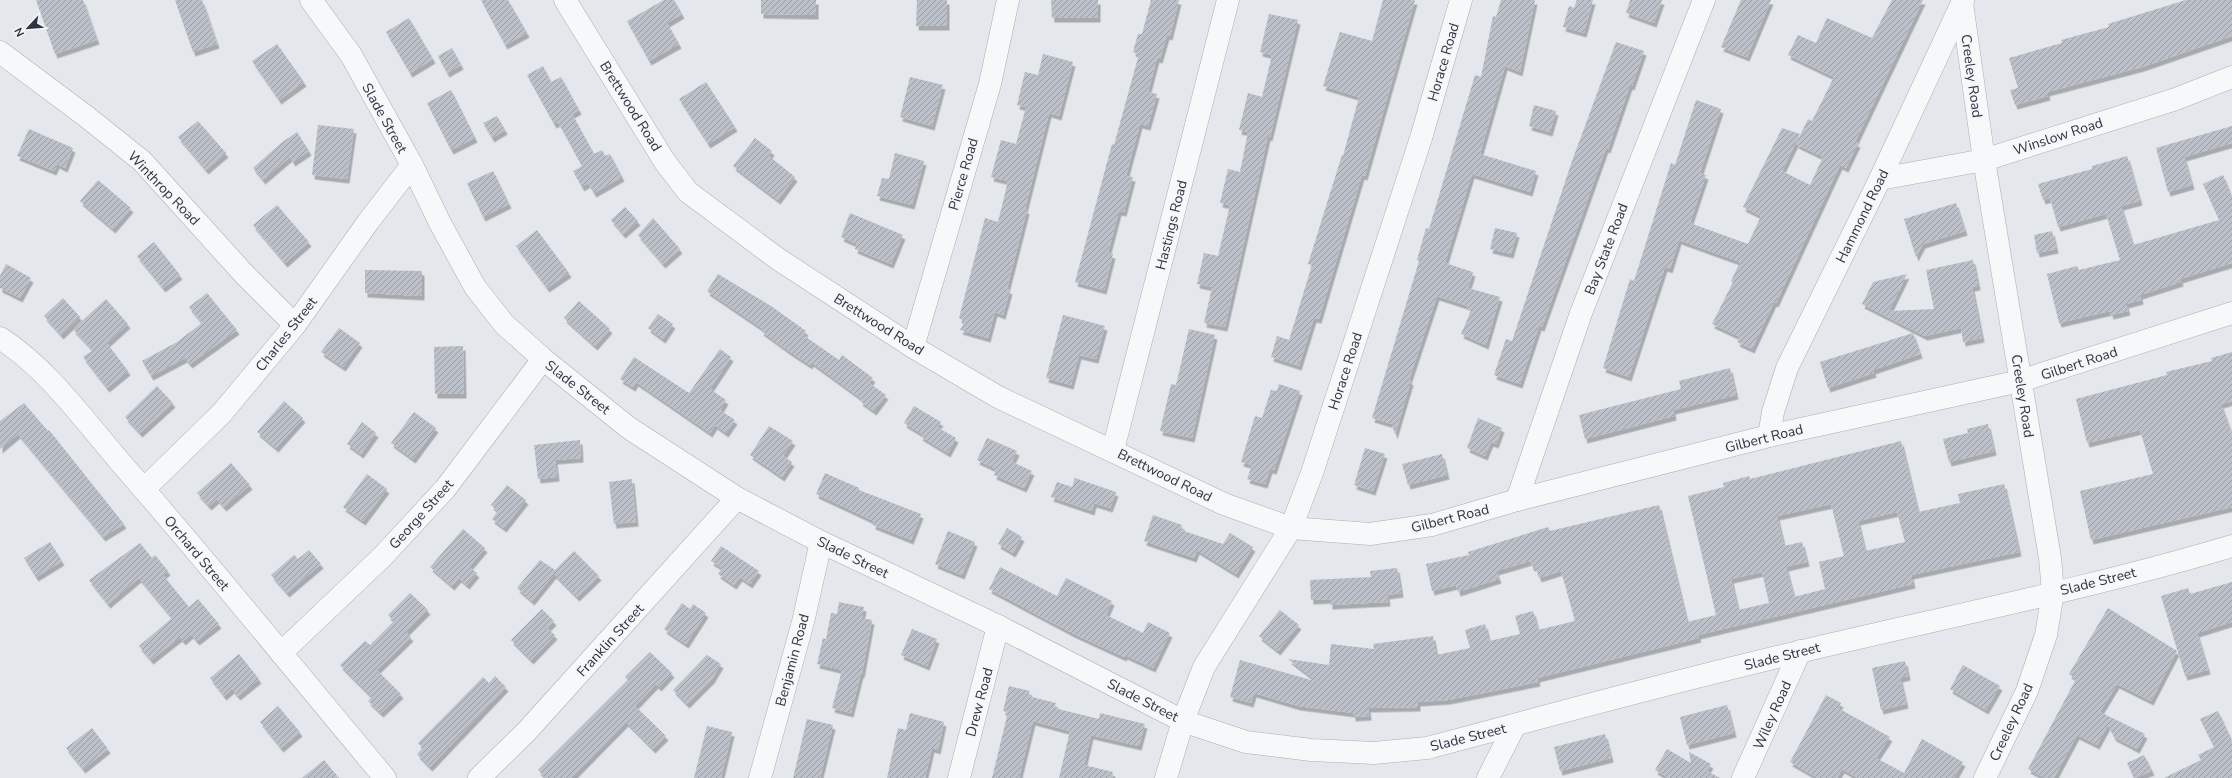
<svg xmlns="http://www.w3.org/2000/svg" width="2232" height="778" font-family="'Nunito Sans',sans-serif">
  <defs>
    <pattern id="building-hatch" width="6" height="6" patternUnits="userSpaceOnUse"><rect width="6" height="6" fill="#bcc0c8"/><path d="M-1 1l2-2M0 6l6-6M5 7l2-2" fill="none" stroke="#999da4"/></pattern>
    <filter id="shadow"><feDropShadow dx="2.5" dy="4.5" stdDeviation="0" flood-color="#0004"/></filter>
  </defs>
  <rect width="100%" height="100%" fill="#e4e7eb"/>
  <g fill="url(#building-hatch)" fill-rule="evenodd" filter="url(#shadow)">
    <polygon points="36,0 83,0 97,40 55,54"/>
    <polygon points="175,0 202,0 217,44 193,52"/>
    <polygon points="481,0 508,0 527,33 505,45"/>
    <polygon points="664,0 674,0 682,14 667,23 679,44 649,61 627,21"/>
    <polygon points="761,0 816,0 816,15 761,14"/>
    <polygon points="917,0 947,0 947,26 916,26"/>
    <polygon points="1051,0 1098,0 1098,18 1052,18"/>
    <polygon points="1151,0 1179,0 1170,36 1167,35 1160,59 1157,58 1148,92 1157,94 1148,126 1140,124 1126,176 1133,177 1124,212 1119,211 1108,253 1113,254 1104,290 1075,282 1112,144 1114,145 1139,54 1133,52 1138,34 1142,34"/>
    <polygon points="1383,0 1415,0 1365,176 1362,175 1319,319 1314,318 1299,366 1271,357 1277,336 1289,340 1312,265 1308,264 1342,155 1343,156 1359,97 1323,86 1340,32 1372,41"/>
    <polygon points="1501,0 1535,0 1520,72 1505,66 1480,154 1536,171 1530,192 1472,174 1445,263 1473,272 1468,288 1500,297 1486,345 1461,334 1471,311 1467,310 1468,306 1437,296 1409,380 1411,381 1395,435 1392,424 1372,418 1419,261 1417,260 1426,228 1429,229 1475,75 1481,77 1493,16 1496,17"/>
    <polygon points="1577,0 1593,0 1584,33 1563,27 1569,6 1574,8"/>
    <polygon points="1630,0 1662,0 1654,23 1626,13"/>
    <polygon points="1741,0 1771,0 1747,57 1721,47"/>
    <polygon points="1892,0 1923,0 1855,142 1858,143 1846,168 1840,165 1776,303 1774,302 1752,349 1737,342 1740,337 1712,324 1733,282 1731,281 1740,262 1679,240 1670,269 1665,267 1629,377 1603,368 1630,279 1634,281 1671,163 1675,165 1696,100 1721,109 1700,173 1706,175 1690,223 1748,244 1761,216 1743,207 1782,128 1800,134 1782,171 1810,185 1823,157 1796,144 1808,119 1812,121 1834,77 1788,55 1798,35 1816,43 1827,18 1872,38"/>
    <polygon points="2186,0 2232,0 2232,36 2142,67 2047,92 2048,96 2015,105 2010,90 2018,88 2009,58 2062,43 2061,40 2109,27 2108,24"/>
    <polygon points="1269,14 1298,20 1270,137 1268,136 1225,327 1204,323 1212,287 1197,284 1204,253 1218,256 1230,205 1220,203 1228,169 1240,172 1248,132 1239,130 1248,93 1262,97 1272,55 1260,52"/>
    <polygon points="409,18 433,59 410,73 386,32"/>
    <polygon points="1616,42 1644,51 1632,86 1630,85 1608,149 1606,148 1542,327 1539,326 1520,384 1494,375 1506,339 1512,341 1572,161"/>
    <polygon points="277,44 304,82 279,100 252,61"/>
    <polygon points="452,48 461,65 447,73 438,56"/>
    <polygon points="1043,54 1073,62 1059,116 1049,113 1025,209 1027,210 1007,289 1010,290 1003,315 995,312 988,338 960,330 965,322 959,318 985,218 998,222 1008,181 991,177 1001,140 1016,144 1026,107 1017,105 1025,72 1038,75"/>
    <polygon points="543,66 551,82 561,77 579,110 572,114 594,154 602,150 605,156 610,154 622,177 594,193 588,183 582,187 573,171 582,166 558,122 554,124 527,75"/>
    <polygon points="910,77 943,85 932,126 900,117"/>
    <polygon points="706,82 735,127 708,144 679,99"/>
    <polygon points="451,90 475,138 451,150 427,103"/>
    <polygon points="1534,105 1556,111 1550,132 1529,126"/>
    <polygon points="497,116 505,130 492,138 483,123"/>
    <polygon points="198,121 226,153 206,170 178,137"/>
    <polygon points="318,125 354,129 347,179 312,175"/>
    <polygon points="2232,126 2232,143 2184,157 2192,185 2168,192 2156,148"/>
    <polygon points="29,129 73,148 65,168 57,164 54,171 17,156"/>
    <polygon points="297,132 309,151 293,162 290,157 263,180 253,168 281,143"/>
    <polygon points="755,138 772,151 769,156 795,177 778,200 733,166"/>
    <polygon points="895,153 924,161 912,205 877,196 882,178 889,179"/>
    <polygon points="2127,156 2140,201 2121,206 2133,245 2219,220 2203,184 2223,175 2232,198 2232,263 2180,279 2181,282 2140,295 2141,300 2126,304 2128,311 2111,315 2110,311 2059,323 2047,274 2077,266 2079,270 2120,260 2106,214 2058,227 2050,198 2043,200 2038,184 2092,169 2092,166"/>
    <polygon points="493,171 509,204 483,217 467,183"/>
    <polygon points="98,180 131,208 113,229 80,201"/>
    <polygon points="1956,203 1965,231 1923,244 1916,257 1904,219"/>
    <polygon points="277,205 309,242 285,263 253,225"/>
    <polygon points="625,207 638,221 623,234 611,220"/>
    <polygon points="850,213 903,235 891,264 855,249 857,244 841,237"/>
    <polygon points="653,218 680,249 663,264 638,235"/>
    <polygon points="1495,228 1517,233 1511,254 1490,249"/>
    <polygon points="537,230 569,273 547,288 516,246"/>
    <polygon points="2052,231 2056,249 2037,253 2034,235"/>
    <polygon points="154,242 180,275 163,288 137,256"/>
    <polygon points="1973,260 1978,286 1972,287 1982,338 1963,342 1961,328 1925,336 1862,304 1873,282 1907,274 1889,311 1934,309 1926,270"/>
    <polygon points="6,264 31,278 20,298 0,288 0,276"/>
    <polygon points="365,270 422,271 422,296 365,293"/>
    <polygon points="718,274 771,306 806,331 803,335 839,360 842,355 873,378 869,383 886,395 874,411 860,401 862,399 811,362 810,365 790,352 761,331 763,329 707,291"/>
    <polygon points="207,293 237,330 190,364 185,358 151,376 142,361 177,342 202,323 189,307"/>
    <polygon points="63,298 80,317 61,335 44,316"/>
    <polygon points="106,299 128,324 107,343 128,371 107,388 83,357 93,350 73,329"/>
    <polygon points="579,301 610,329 595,346 564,318"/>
    <polygon points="658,314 673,324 663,339 648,328"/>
    <polygon points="1063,315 1105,326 1096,359 1079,355 1071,385 1046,378"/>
    <polygon points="339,328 360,343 343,367 321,352"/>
    <polygon points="1189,329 1215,335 1192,438 1160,431 1171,384 1176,385"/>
    <polygon points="1913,333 1920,354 1873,370 1874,373 1828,388 1820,362"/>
    <polygon points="463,346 464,394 435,394 434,347"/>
    <polygon points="720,349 731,357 710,389 726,400 720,410 735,420 726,433 715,425 710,433 636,382 633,387 620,379 634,357 689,393"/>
    <polygon points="2232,352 2232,401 2221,404 2232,435 2232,507 2091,540 2080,491 2153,474 2140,430 2087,443 2076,399 2167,375 2166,372 2212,361 2211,358"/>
    <polygon points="1730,368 1736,395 1673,410 1674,416 1585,439 1579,415 1681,389 1679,381"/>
    <polygon points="1279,384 1300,391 1274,470 1270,469 1265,484 1247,479 1252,465 1241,462 1255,416 1262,418 1271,390 1277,391"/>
    <polygon points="157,386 173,403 140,433 125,417"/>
    <polygon points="284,401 303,418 276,448 257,432"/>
    <polygon points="24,403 48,431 49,430 124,524 103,537 18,434 0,449 0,421"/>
    <polygon points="914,406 941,422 937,427 956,438 948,453 920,436 922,434 904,423"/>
    <polygon points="414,412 436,428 413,459 391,443"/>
    <polygon points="1478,418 1502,428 1496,444 1491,442 1485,456 1467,448"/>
    <polygon points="362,422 376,433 361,454 347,444"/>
    <polygon points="1988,424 1994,451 1949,462 1943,439 1968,433 1967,429"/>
    <polygon points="769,426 793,441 783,456 792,462 782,477 750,455"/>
    <polygon points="987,438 1017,451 1012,462 1032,471 1024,488 994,475 996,469 977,460"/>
    <polygon points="580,440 581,458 555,460 557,477 538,479 534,445"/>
    <path d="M1901,441L1918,512L1960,503L1958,494L2004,484L2019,552L1911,575L1913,584L1698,635L1699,638L1537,678L1538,682L1448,700L1418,702V707L1368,708L1369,716L1353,717V713L1298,706L1254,693L1251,703L1230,697L1240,660L1318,682L1288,659L1329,665L1331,644L1374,649L1373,644L1433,636L1436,655L1470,648L1465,630L1485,624L1489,641L1520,634L1515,616L1533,611L1538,630L1575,621L1561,571L1539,578L1535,566L1532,567L1530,561L1496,571L1499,579L1458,592L1456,585L1432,591L1426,564L1469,555L1468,552L1548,527L1550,531L1659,505L1687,622L1716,615L1688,496L1724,487L1723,483L1749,476L1750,479ZM1831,504L1844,556L1819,562L1825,589L1794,597L1786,567L1807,562L1802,542L1784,546L1777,516ZM1897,512L1905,542L1865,551L1858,521ZM1762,572L1769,603L1738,610L1731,579Z"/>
    <polygon points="1365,448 1385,454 1373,491 1354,485"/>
    <polygon points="1442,454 1447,475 1408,485 1402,464"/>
    <polygon points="231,463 250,485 224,507 217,499 209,506 197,493"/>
    <polygon points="825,473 859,488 859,490 921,514 911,540 873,525 874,521 816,494"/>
    <polygon points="367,474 387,489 363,521 343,507"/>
    <polygon points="1075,478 1116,492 1110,508 1094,503 1092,511 1051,497 1057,482 1072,487"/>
    <polygon points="632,479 636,522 614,524 609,482"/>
    <polygon points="507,485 526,500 504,528 492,519 498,511 491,505"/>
    <polygon points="1153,515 1182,525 1181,530 1223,544 1230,533 1253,547 1236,574 1197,550 1194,558 1144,541"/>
    <polygon points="1007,528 1022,537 1013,553 998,544"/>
    <polygon points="463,529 485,548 469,567 477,573 467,585 459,578 452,586 430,567"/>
    <polygon points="948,531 975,542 962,575 935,564"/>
    <polygon points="50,542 62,561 36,577 24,558"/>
    <polygon points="140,543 152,558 155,555 168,571 163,575 189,607 198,599 219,624 197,641 191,634 183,641 180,637 151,660 139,646 172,618 139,578 108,604 89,580"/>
    <polygon points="721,546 759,571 750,584 740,577 734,585 718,574 722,568 711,561"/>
    <polygon points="309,550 321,564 287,593 271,575 294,555 298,559"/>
    <polygon points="574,551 599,576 577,597 554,574 532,601 517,588 540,560 555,570"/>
    <polygon points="1000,567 1057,596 1066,578 1112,601 1106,615 1143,633 1148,622 1170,633 1153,668 1125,655 1124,657 1074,634 989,589"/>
    <polygon points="1397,568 1401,593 1387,595 1388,602 1330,605 1330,599 1311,600 1310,580 1371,577 1370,571"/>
    <polygon points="2232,582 2232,622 2197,633 2208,670 2185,676 2161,596 2188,588 2190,594"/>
    <polygon points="410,593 428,610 406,632 411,637 377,670 401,694 381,713 368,701 372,697 340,665 365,641 370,645 394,621 388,615"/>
    <polygon points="839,602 864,607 862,618 872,620 862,674 861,673 851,713 832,708 842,670 817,664 823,638 826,639 831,613 837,614"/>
    <polygon points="682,603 690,609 693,604 706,613 686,644 664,629"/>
    <polygon points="2108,608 2177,651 2151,701 2117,684 2100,712 2145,734 2137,749 2114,737 2108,725 2097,745 2077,735 2054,778 2045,778 2028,769 2076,679 2069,674"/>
    <polygon points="542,609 554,621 547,628 555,635 531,660 511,640"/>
    <polygon points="1280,610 1299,625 1278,651 1259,636"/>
    <polygon points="912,629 937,639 927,666 901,655"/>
    <polygon points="650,652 672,673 659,687 656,684 635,706 666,736 653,749 626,722 571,778 546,778 538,770 628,680 625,677"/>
    <polygon points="239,654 259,679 238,696 232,689 224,696 210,678"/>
    <polygon points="707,655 721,664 712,679 687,704 673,690"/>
    <polygon points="1905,661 1908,676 1900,678 1906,704 1881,710 1872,668"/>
    <polygon points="1963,665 2000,686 1986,710 1950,689"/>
    <polygon points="495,676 506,687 430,767 417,754 423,748 418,743 483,677 489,683"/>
    <polygon points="1009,686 1030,691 1028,696 1056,703 1054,708 1099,719 1100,713 1145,724 1139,746 1091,735 1084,765 1113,772 1112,778 1059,778 1070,731 1033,721 1019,778 992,778 1008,712 1003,711"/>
    <polygon points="1826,695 1841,703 1838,708 1890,737 1876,758 1904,773 1922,739 1963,762 1954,778 1858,778 1842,769 1837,778 1818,778 1790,762"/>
    <polygon points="1727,705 1734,733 1687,745 1680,717"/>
    <polygon points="278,706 300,732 281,748 260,722"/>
    <polygon points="2218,711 2232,741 2232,778 2164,778 2201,760 2198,755 2214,747 2200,719"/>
    <polygon points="910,713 944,722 938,750 932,748 925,778 887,778 898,728 906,730"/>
    <polygon points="807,719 833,725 820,778 793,778"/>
    <polygon points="707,726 732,732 721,778 694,778"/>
    <polygon points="92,728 108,749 83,769 66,748"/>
    <polygon points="1605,734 1611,758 1560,771 1554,747"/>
    <polygon points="1667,749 1691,763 1689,752 1711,764 1707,771 1720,778 1669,778 1655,770"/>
    <polygon points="2144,755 2152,771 2134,778 2127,763"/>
    <polygon points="324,760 339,778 302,778"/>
  </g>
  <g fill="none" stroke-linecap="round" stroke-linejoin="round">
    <defs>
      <g id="minor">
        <path d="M311,0L351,55L412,165L440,223L475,287L504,324L543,359L629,428L737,498L821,542L998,626L1183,721L1246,742L1311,750L1374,753L1427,748C1552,715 1677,680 1803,651C1946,617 2091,588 2232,546"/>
        <polyline points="565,0 665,162 688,192 778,259 913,347 998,397 1224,504 1291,528 1370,534 1432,525 1517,500 1769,436 2020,381 2232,313"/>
        <polyline points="1962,3 1984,160 2050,558 2053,592 2046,635 2027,691 1985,778"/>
        <polyline points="0,52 87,117 142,161 244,274 295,325"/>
        <polyline points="1880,179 1984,160 2176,99 2232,77"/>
        <path d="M0,338C48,369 84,420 121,463C211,566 297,673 385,778"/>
        <polyline points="913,347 990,84 1008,0"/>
        <polyline points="1769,436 1773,412 1787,368 1880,179 1963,1"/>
        <polyline points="1113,450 1228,0"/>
        <polyline points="144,489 222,413 295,325 368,222 412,165"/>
        <polyline points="1517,500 1581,313 1704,0"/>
        <polyline points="281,653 383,556 445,489 543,359"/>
        <polyline points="479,778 527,731 737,498"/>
        <polyline points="760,778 803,622 821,542"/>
        <polyline points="959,778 998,626"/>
        <polyline points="1166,778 1183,721 1204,667 1291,528 1312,473 1421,138 1461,0"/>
        <polyline points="1488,778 1515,725"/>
        <polyline points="1743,778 1800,651"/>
      </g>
    </defs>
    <use href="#minor" stroke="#a9aeb5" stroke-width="23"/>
    <use href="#minor" stroke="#f7f8fa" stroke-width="22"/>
  </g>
  <g text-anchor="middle" stroke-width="3" stroke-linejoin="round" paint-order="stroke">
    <g font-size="14" fill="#2d3443" stroke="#f4f6f8">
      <text transform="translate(1443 62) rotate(-74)" y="5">Horace Road</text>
      <text transform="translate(1972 76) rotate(82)" y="5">Creeley Road</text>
      <text transform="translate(631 106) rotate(58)" y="5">Brettwood Road</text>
      <text transform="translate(385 118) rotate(61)" y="5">Slade Street</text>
      <text transform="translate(2058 136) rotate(-18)" y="5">Winslow Road</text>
      <text transform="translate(963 174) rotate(-74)" y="5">Pierce Road</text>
      <text transform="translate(164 188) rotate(46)" y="5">Winthrop Road</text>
      <text transform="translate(1862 216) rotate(-64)" y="5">Hammond Road</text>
      <text transform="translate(1171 225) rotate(-76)" y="5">Hastings Road</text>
      <text transform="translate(1606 249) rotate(-69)" y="5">Bay State Road</text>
      <text transform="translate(879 324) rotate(32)" y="5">Brettwood Road</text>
      <text transform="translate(286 334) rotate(-52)" y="5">Charles Street</text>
      <text transform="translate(2079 363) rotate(-18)" y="5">Gilbert Road</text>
      <text transform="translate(1345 371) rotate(-72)" y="5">Horace Road</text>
      <text transform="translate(578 387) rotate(38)" y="5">Slade Street</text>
      <text transform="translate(2023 396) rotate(81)" y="5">Creeley Road</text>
      <text transform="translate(1764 438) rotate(-14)" y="5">Gilbert Road</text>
      <text transform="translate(1165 475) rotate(26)" y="5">Brettwood Road</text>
      <text transform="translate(421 514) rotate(-48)" y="5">George Street</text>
      <text transform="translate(1450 518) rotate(-14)" y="5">Gilbert Road</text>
      <text transform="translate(197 553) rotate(50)" y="5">Orchard Street</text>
      <text transform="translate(853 557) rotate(26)" y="5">Slade Street</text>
      <text transform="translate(2098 581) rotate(-14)" y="5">Slade Street</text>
      <text transform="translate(610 640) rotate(-48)" y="5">Franklin Street</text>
      <text transform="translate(1782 656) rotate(-14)" y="5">Slade Street</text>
      <text transform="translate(792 660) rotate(-75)" y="5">Benjamin Road</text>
      <text transform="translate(1143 700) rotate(27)" y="5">Slade Street</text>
      <text transform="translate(979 702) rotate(-75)" y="5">Drew Road</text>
      <text transform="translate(1772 715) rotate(-66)" y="5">Wiley Road</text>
      <text transform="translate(2011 722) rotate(-65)" y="5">Creeley Road</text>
      <text transform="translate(1468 737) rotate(-14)" y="5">Slade Street</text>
    </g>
  </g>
  <g transform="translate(28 28) rotate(244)" stroke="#f4f6f8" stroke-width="3" paint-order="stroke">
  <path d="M0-3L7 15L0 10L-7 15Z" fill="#2d3443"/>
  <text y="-6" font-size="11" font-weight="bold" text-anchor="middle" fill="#2d3443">N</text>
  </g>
</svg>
